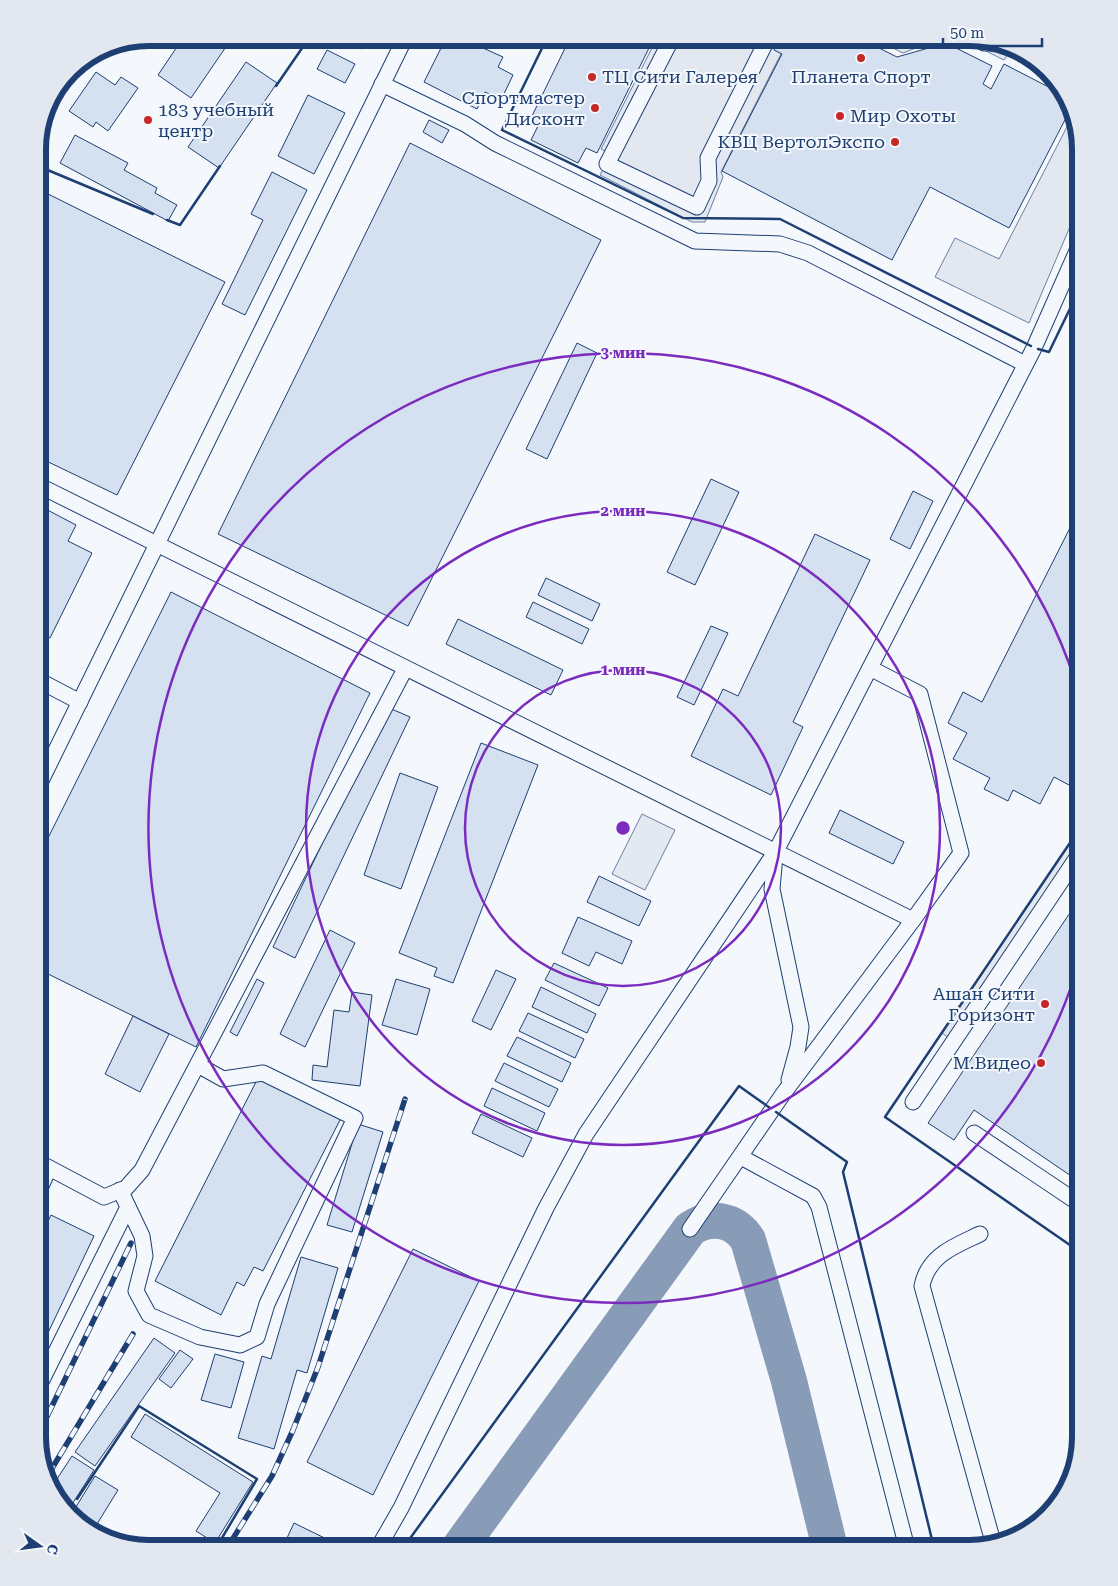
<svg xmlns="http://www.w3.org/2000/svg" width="1118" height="1586" font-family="'Roboto Serif',serif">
  <rect width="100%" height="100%" fill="#f4f7fb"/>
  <polygon fill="#e3e9f0" stroke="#687fa3" points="642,814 675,830 645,890 612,874"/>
  <g fill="#e3e8f0" stroke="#687fa3">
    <polygon points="657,38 789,38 721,172 723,177 705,222 692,222 600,175 611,154 601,149"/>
    <polygon points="873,38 942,38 903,53"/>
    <polygon points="960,38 976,38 1012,48 1004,60"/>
    <polygon points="1072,117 1080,149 1080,203 1029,323 935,277 955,238 999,259"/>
    <polygon points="1080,828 1080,866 959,1045 942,1033"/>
  </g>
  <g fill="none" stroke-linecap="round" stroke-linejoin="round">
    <path stroke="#889bb7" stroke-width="36" d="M459,1548L690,1229C710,1215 735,1219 748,1240L789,1381L830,1548"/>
  </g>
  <g fill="#d5e0f0" stroke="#1d3f73">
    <polygon points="183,38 232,38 191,98 158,75"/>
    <polygon points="340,38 368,38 362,49"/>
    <polygon points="446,38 508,38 504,46 488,38 483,48 503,57 498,67 513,75 501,100 485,92 477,109 424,82"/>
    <polygon points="570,38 654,38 597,153 586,148 578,163 531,140 539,124 530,120"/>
    <polygon points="779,38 859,38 897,57 946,43 992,66 983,84 991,89 1004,64 1064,95 1068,114 1009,228 930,187 892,260 722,171 782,54 774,50"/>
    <polygon points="327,50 355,64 345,83 317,69"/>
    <polygon points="246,62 277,83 219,168 188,147"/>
    <polygon points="96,72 115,85 121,77 138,88 108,131 96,122 93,127 69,111"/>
    <polygon points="308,95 345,113 314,174 278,156"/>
    <polygon points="429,120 449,130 442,143 423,132"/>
    <polygon points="75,135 128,163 124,170 157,188 155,193 177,205 168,221 60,163"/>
    <polygon points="410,143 601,240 408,626 218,534"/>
    <polygon points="272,172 307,190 245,315 222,304 263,220 251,214"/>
    <polygon points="38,189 225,282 117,495 38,457"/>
    <polygon points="577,343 597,353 547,459 526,449"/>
    <polygon points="711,479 739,492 695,585 667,572"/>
    <polygon points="913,491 933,501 910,549 890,539"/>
    <polygon points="38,505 76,525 68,541 92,553 50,638 38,632"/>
    <polygon points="1080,508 1080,764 1069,785 1054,777 1040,804 1013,790 1008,801 984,789 990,778 953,759 967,733 948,723 963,692 982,702"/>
    <polygon points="815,534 870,560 793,722 803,727 771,795 691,756 723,689 738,696"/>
    <polygon points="546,578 600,604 592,621 538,595"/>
    <polygon points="171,592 370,693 196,1047 38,969 38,858"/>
    <polygon points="533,602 589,629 582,644 526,617"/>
    <polygon points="458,619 563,670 551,695 446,644"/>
    <polygon points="711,626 728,633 694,705 677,697"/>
    <polygon points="387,707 410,717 295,958 273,947"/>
    <polygon points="481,743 538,765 453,983 434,976 437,968 399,953"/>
    <polygon points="400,773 438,787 401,889 364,875"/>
    <polygon points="840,810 904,842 893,864 829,833"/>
    <polygon points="599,876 651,901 639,926 587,902"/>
    <polygon points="1080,898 1080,1182 974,1110 954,1140 928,1123"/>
    <polygon points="578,917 632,941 622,964 596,952 589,966 562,953"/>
    <polygon points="330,930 355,943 305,1047 280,1034"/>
    <polygon points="554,963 608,988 599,1006 545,980"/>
    <polygon points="496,970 516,979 491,1030 472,1021"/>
    <polygon points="257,979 264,983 237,1036 230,1032"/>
    <polygon points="396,979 430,989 417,1035 382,1025"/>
    <polygon points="541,987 596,1014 587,1033 532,1007"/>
    <polygon points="352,992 372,995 360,1086 312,1080 313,1065 327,1067 334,1010 349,1012"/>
    <polygon points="528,1013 584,1039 575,1058 519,1031"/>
    <polygon points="133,1016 169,1034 140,1092 105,1074"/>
    <polygon points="517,1037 571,1063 562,1082 507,1056"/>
    <polygon points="504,1063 558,1089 549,1107 495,1081"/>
    <polygon points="259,1076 341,1118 263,1271 254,1267 244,1286 237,1282 221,1315 155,1281"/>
    <polygon points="492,1088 545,1113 537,1131 484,1106"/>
    <polygon points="481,1114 532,1138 523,1157 472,1133"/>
    <polygon points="358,1124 383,1132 352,1232 327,1225"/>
    <polygon points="51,1215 94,1236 38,1354 38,1242"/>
    <polygon points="413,1249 479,1281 373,1495 307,1462"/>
    <polygon points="301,1257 338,1268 307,1373 297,1370 274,1449 238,1438 262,1356 271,1359"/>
    <polygon points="154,1338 175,1353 95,1466 75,1452"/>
    <polygon points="180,1350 193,1359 171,1388 159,1379"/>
    <polygon points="215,1354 244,1362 231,1408 201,1400"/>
    <polygon points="145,1414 253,1482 215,1543 196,1531 220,1493 131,1437"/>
    <polygon points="72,1456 94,1470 69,1509 53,1493 51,1488"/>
    <polygon points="95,1476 118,1490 97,1524 74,1510"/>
    <polygon points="294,1523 345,1548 309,1548 287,1538"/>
  </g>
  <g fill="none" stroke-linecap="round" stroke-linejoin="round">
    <defs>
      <g id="minor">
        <polyline points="672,38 607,164 697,207 709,181 708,158 768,38"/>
        <polyline points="976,38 984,43 995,43"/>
        <polyline points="382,84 465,124 495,143 695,241 780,244 808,253 1025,364"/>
        <polyline points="38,485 913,920"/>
        <polyline points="38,680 80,702"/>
        <polyline points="38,787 405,38"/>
        <polyline points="775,855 772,889 801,1027 798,1047 789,1080"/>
        <polyline points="913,1102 1080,853"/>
        <polyline points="974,1133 1080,1204"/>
        <polyline points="741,1157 813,1196 819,1207 907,1548"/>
        <polyline points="38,1162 104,1197 126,1188 142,1170 405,669"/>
        <polyline points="120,1190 142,1236 145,1256 136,1291 149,1315 200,1337 240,1345 257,1337 267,1304 355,1118 263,1073 223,1079 198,1065"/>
        <polyline points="38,1193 49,1168"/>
        <polyline points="690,1229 783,1094 913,920 961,853 920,694 870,668"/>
        <path d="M980,1234C955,1246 928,1255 922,1286L993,1542"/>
        <polyline points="38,1388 128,1207"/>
        <polyline points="378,1548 401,1508 546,1208 586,1134 776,851 1034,348 1080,244"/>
      </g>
    </defs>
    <use href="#minor" stroke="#1d3f73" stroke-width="17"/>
    <use href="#minor" stroke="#f4f7fb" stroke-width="15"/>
    <defs>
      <g id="rail">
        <polyline points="38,1435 131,1243"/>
        <polyline points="48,1475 133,1334"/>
        <polyline points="227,1548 272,1476 293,1430 318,1367 405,1099"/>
      </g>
    </defs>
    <use href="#rail" stroke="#1d3f73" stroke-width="5.5"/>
    <use href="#rail" stroke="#f4f7fb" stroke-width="4" stroke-dasharray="11" stroke-linecap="butt"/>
    <g stroke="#1d3f73" stroke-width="2.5">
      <polyline points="547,38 502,130 683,218 780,219 1031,346"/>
      <polyline points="276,86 309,38"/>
      <polyline points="38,166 153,214"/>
      <polyline points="167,220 180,225 220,166"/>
      <polyline points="1038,349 1049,352 1080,288"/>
      <polyline points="776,1112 847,1162 843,1172 934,1548"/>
      <polyline points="1080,1252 885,1117 1080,828"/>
      <polyline points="77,1499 139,1406 257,1479 216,1548"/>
      <polyline points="403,1548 739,1086 770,1108"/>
    </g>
  </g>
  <g fill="none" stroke="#7b2cbf" stroke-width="2.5">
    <circle cx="623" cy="828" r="158"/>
    <circle cx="623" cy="828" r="317"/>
    <path d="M1080 959A475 475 0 1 1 1080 697"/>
  </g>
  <g fill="#c62828" stroke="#f4f7fb" stroke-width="2">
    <circle cx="861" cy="58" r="5"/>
    <circle cx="592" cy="77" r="5"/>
    <circle cx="595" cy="108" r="5"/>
    <circle cx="840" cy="116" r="5"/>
    <circle cx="148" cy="120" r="5"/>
    <circle cx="895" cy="142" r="5"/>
    <circle cx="1045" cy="1004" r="5"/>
    <circle cx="1041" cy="1063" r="5"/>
  </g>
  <g text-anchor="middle" stroke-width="4" stroke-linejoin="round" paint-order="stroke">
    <g font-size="18" fill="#1d3f73" stroke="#f4f7fb" text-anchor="end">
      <text x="602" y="83" text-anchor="start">ТЦ Сити Галерея</text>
      <text x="861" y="83" text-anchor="middle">Планета Спорт</text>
      <text x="585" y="104">Спортмастер<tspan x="585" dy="21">Дисконт</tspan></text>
      <text x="158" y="116" text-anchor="start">183 учебный<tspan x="158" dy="21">центр</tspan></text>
      <text x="850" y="122" text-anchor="start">Мир Охоты</text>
      <text x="885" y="148">КВЦ ВертолЭкспо</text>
      <text x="1035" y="1000">Ашан Сити<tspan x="1035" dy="21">Горизонт</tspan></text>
      <text x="1031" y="1069">М.Видео</text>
    </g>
  </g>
  <path d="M0 0H1118V1586H0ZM149 46H969A103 103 0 0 1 1072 149V1437A103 103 0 0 1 969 1540H149A103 103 0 0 1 46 1437V149A103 103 0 0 1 149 46Z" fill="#e3e8f0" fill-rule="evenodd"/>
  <path fill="none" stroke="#1d3f73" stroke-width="6" d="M149 46H969A103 103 0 0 1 1072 149V1437A103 103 0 0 1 969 1540H149A103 103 0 0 1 46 1437V149A103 103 0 0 1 149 46Z"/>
  <circle cx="623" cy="828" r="8" fill="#7b2cbf" stroke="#f4f7fb" stroke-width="2.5"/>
  <g font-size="15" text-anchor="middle" font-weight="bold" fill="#7b2cbf" stroke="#f4f7fb" stroke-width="4" stroke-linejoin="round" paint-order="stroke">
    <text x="623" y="358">3 мин</text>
    <text x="623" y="516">2 мин</text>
    <text x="623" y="675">1 мин</text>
  </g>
  <g transform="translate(40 1546) rotate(104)" stroke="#f4f7fb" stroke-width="4" paint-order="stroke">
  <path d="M0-4L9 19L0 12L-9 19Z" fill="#1d3f73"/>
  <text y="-8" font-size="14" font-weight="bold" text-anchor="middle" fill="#1d3f73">С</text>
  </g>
  <path d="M943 38v8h99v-8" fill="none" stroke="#1d3f73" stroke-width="2.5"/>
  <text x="950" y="38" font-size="15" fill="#1d3f73" stroke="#f4f7fb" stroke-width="4" paint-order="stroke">50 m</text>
</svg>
